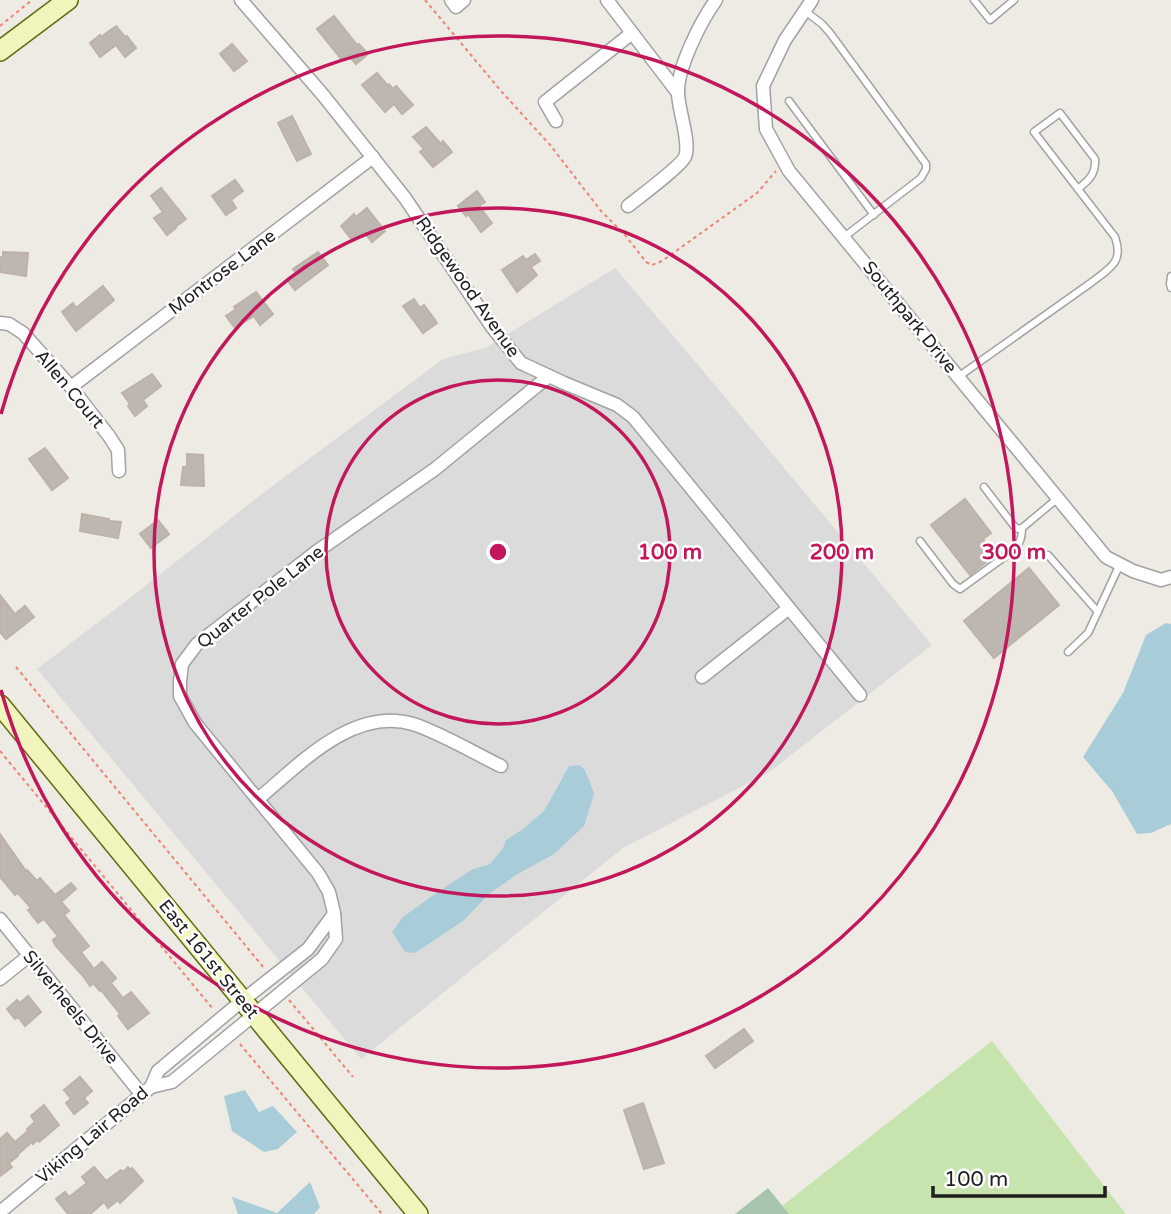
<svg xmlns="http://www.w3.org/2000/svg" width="1171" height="1214" font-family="'Varela Round',sans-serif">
  <rect width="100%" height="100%" fill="#eeebe4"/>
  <polygon fill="#dcdbdb" points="615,268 699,366 932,645 768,773 623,848 361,1059 37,669 130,598 263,493 443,359 485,348"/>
  <polygon fill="#c8e4ae" points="992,1041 1126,1214 789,1214 782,1206"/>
  <polygon fill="#a7c5ac" points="768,1188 789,1214 735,1214"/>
  <g fill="#a8cdd8">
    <polygon points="1166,623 1171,624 1171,824 1151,833 1137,834 1112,791 1083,757 1123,693 1146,635"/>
    <polygon points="579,765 584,769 590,782 594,794 584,826 554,854 516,875 489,894 463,921 415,953 405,952 392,932 403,917 432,896 471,870 490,864 503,848 506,840 523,829 544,811 569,766"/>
    <polygon points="245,1090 259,1112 273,1106 297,1132 278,1149 264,1152 232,1131 224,1096"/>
    <polygon points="310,1182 320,1207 314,1214 238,1214 232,1197 277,1213"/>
  </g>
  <g fill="#beb7b1" stroke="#beb2a8" stroke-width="2">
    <polygon points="334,16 358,46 359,44 368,54 356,64 348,55 342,60 317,29"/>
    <polygon points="116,26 125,37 127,36 136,48 125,57 116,45 100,57 90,43 100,35 101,37"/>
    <polygon points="232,44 247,61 234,71 220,54"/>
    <polygon points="377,73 388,86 389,84 393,89 396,86 413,105 402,114 394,104 385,112 362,85"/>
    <polygon points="292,116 311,154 297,161 278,123"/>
    <polygon points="426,127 441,144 443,141 452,152 433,167 420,152 424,149 413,137"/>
    <polygon points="235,180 243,191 231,200 236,208 226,215 212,196"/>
    <polygon points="161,188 186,219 175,227 176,228 167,235 154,218 163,212 151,196"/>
    <polygon points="477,191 485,202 479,206 492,223 481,232 468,214 466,216 458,206"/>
    <polygon points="367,208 385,231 372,242 364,232 352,240 341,226 354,214 356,217"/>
    <polygon points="3,252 28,253 26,276 0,272 0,257 3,258"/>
    <polygon points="318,252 328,265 295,290 287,280 296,273 293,269"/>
    <polygon points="535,254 540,261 531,267 537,275 517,292 502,270 523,256 526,260"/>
    <polygon points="103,286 114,300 76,331 62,312 73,303 76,308"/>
    <polygon points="256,292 273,314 260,325 254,316 235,328 226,316 236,309 234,307"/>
    <polygon points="414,299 420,308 424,305 437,323 423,333 403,306"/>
    <polygon points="152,374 161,386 143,400 147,406 135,416 128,406 130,404 122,393"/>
    <polygon points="45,448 68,478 52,490 29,459"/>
    <polygon points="187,454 203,455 204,486 181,485 183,467 187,467"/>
    <polygon points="965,499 991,533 983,539 995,555 970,575 931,525"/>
    <polygon points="82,514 109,519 109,521 121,522 118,538 80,531"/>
    <polygon points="158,520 169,534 151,548 140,534"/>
    <polygon points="1029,568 1059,605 994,658 964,621"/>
    <polygon points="0,595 15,614 25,606 34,617 6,639 0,632"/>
    <polygon points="0,834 26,871 27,870 37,881 40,878 55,895 71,883 76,889 61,902 69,911 64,915 89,946 81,952 94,969 102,962 116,978 111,983 123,998 131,992 149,1013 128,1029 118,1016 120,1014 101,990 100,991 93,983 90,986 83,976 55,945 53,940 58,936 44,919 38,923 28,910 31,908 18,893 15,895 0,877"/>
    <polygon points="28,996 41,1012 25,1026 18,1017 15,1019 7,1009 17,1000 20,1003"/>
    <polygon points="744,1029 753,1041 715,1068 706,1056"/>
    <polygon points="80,1077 92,1091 84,1098 88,1103 74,1114 66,1103 71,1099 64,1090"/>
    <polygon points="643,1103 664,1163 644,1169 624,1110"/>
    <polygon points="44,1105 59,1125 39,1142 37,1140 33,1144 32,1142 17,1155 18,1156 9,1163 12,1167 0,1176 0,1139 7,1133 15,1142 29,1130 27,1129 35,1122 31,1116"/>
    <polygon points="94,1167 106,1181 121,1170 123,1172 128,1167 130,1170 132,1168 143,1181 120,1203 118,1200 108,1208 104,1202 90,1214 68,1214 56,1199 65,1192 69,1197 87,1183 82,1177"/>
  </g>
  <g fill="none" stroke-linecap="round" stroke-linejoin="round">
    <defs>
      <g id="lane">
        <polyline points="974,0 990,20 1014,0"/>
        <polyline points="805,11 822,24 830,33 926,164 926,169 921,178 844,237"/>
        <polyline points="789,101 874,215"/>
        <polyline points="1171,276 1170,284 1171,288"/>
        <path d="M958,377L1092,282C1110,268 1124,262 1115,237L1034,132L1060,113L1095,159C1096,174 1089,180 1078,189"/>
        <polyline points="984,487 1014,526 1018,529 1022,528 1058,498"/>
        <path d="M920,541L953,584L960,589L1014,550C1020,543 1022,538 1022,528"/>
        <polyline points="1048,555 1098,612"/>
        <polyline points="1068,652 1088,633 1120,564"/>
      </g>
      <g id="street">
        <polyline points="241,0 323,95 405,198 492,327 521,363 564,383 617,405 633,417 860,695"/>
        <polyline points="451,0 456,7 464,0"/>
        <polyline points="607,0 678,93"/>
        <polyline points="812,0 785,40 763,86 766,129 789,171 1106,557 1133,571 1161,580 1171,577"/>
        <polyline points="556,121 545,102 632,33"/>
        <path d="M628,206C639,197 680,167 685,157C691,143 678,109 678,93C677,68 701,21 716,0"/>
        <polyline points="0,323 9,324 23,333 71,387 109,436 118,450 119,471"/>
        <polyline points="71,387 373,157"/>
        <polyline points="702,677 789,608"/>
        <path d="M258,799C299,765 353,706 413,724C441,733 474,753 501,766"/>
        <polyline points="0,919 142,1095"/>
        <polyline points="0,979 30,955"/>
        <polyline points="151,1087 172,1082 322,959 336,939 334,913 329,892 318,873 195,723 180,696 180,681 182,664 197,644 316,552 435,469 549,376"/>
        <polyline points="0,1212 151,1087 158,1071 243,1000 308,949 334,914"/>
      </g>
      <g id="secondary">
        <polyline points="0,51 68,0"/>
        <polyline points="0,705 418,1214"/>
      </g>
    </defs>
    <use href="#lane" stroke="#a2a2a2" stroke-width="9"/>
    <use href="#street" stroke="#a2a2a2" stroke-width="15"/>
    <use href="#secondary" stroke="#606b0e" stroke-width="22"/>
    <g stroke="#ee8375" stroke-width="2" stroke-dasharray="3.5 3.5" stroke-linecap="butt">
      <polyline points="425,0 501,91 551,146 601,211 625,235 646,262 652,265 662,261 757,193 776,171"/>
      <polyline points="0,26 32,0"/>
      <polyline points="16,667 264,968"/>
      <polyline points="0,751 213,1009"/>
      <polyline points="289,1000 353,1077"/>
      <polyline points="240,1044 382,1214"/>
    </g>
    <use href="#lane" stroke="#fff" stroke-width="6"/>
    <use href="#street" stroke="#fff" stroke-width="12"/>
    <use href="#secondary" stroke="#f1f4bc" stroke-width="19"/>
  </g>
  <g fill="none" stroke="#c2185b" stroke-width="3.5">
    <circle cx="498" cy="552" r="172"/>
    <circle cx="498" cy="552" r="344"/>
    <path d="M1 414A516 516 0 1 1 1 690"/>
  </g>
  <g text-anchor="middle" stroke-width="5" stroke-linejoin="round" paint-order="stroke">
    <g font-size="18" fill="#1e1e1e" stroke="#fff">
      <text transform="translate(222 272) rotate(-37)" y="6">Montrose Lane</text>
      <text transform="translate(468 287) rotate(55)" y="6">Ridgewood Avenue</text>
      <text transform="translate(910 317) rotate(51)" y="6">Southpark Drive</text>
      <text transform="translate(70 389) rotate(50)" y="6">Allen Court</text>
      <text transform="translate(260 597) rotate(-38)" y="6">Quarter Pole Lane</text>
      <text transform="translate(209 959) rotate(51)" y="6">East 161st Street</text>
      <text transform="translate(71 1007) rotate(51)" y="6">Silverheels Drive</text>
      <text transform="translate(92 1135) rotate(-40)" y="6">Viking Lair Road</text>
    </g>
  </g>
  <circle cx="498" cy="552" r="10" fill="#c2185b" stroke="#fff" stroke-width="3.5"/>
  <g font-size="21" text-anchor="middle" font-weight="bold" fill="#c2185b" stroke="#fff" stroke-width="5" stroke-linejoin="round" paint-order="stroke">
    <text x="670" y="559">100 m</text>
    <text x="842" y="559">200 m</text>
    <text x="1014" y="559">300 m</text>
  </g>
  <path d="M933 1186v10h172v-10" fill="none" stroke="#1e1e1e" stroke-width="3.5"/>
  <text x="944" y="1186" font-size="21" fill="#1e1e1e" stroke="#ffffff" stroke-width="5" paint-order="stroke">100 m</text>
</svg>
